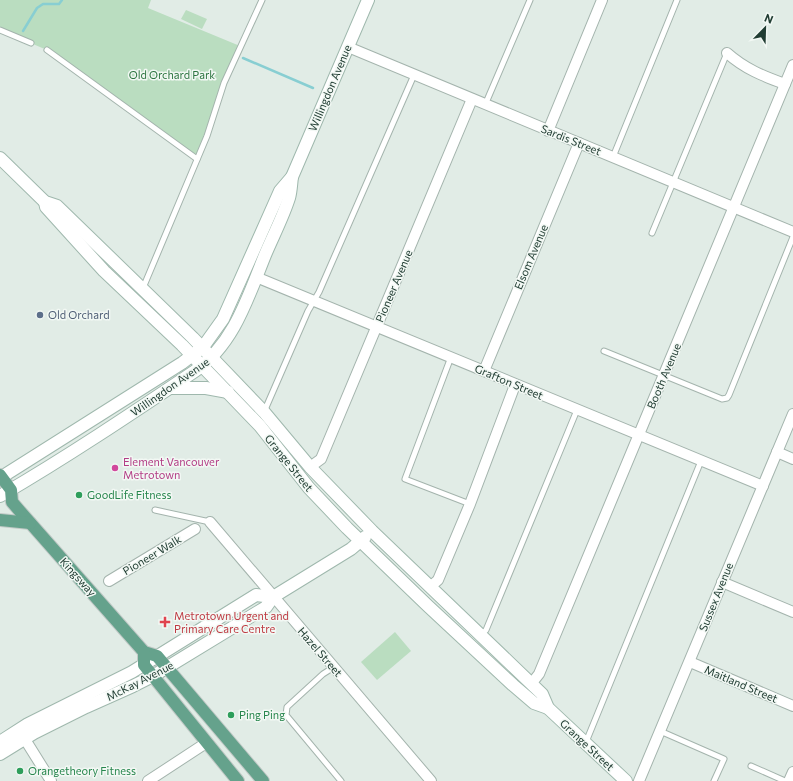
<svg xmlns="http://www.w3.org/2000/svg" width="793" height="781" font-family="Commissioner,sans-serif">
  <rect width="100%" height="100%" fill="#e1ece6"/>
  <g fill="#baddc0">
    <polygon points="0,0 151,0 148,8 240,46 197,159 47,50 0,30"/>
    <polygon points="186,10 207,19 202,29 181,19"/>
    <polygon points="395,632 411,651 377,680 361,662"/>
  </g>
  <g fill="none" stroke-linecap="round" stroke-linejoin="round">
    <g stroke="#88ced2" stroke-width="2.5">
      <polyline points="23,31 37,8 43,4 59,4 62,0"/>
      <polyline points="243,58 313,88"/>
    </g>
    <defs>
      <g id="lane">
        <polyline points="0,30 31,43"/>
        <polyline points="47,50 197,159"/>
        <polyline points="485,105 530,0"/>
        <polyline points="613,157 677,0"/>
        <polyline points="652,233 727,53"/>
        <polyline points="143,288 207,136 224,83 262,0"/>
        <polyline points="604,351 722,399 727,398 729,395 793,237"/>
        <polyline points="451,357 405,479 470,504"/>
        <polyline points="264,412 308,311 319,292 414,75"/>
        <polyline points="155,510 210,522"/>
        <polyline points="481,635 486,630 577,410"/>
        <polyline points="334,667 323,674 287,707 286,715 341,781"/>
        <polyline points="660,731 724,759 714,781"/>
        <polyline points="586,742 701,461"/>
        <polyline points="751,766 785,781"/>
      </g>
      <g id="street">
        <polyline points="348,47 793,232"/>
        <path d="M727,53C745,69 763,76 785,84"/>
        <polyline points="548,131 602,0"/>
        <polyline points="256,277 763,486"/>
        <polyline points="484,371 579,143"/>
        <polyline points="777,452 793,459"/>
        <polyline points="310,467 321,459 472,99"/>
        <polyline points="210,522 431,781"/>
        <polyline points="109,581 195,529"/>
        <polyline points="722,582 793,612"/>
        <polyline points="430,587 438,580 470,504 515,385"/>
        <polyline points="690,662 793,706"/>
        <polyline points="531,684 539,674 793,65"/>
        <polyline points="21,733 51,781"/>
        <polyline points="148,781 206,743"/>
        <polyline points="639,781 793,414"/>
        <polyline points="789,781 793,772"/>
      </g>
      <g id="secondary">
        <polyline points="0,158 45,202 57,206 193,338 264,412 310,467 372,531 542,694 548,708 626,781"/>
        <polyline points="45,202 46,207 104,271 182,345 260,426 309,488 347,528 428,606 513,685 534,703 548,708"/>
        <polyline points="171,388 206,388 228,392"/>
        <polyline points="0,478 182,363 203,347 223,319 280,191 292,177"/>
        <path d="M0,496C67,457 131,414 195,371C234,344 248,297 265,255C273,236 283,217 289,198C291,191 291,184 292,177L368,0"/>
        <polyline points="0,742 28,724 132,672 256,595 273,597"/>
        <polyline points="0,754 34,733 86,707 133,686 153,676 266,607 273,597 351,549 365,537"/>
      </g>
      <g id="primary">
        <polyline points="0,475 11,490 12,502 18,509 144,652 157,656 263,781"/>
        <polyline points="0,520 30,523"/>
        <polyline points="144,652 144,665 238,781"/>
      </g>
    </defs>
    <use href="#lane" stroke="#a4b4ad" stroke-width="7"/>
    <use href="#street" stroke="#a4b4ad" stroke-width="12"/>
    <use href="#secondary" stroke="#9fb8ad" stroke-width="14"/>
    <use href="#primary" stroke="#c1c9c6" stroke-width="14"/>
    <use href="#lane" stroke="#fff" stroke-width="5"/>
    <use href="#street" stroke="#fff" stroke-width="10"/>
    <use href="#secondary" stroke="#fff" stroke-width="12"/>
    <use href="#primary" stroke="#65a28c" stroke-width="12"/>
  </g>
  <circle fill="#5c6f8a" stroke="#f2f8f4" stroke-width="1.5" cx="40" cy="315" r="4"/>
  <circle fill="#d1479c" stroke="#f2f8f4" stroke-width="1.5" cx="115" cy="468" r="4"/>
  <g fill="#2e9e5b" stroke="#f2f8f4" stroke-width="1.5">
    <circle cx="79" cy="495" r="4"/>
    <circle cx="231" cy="715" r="4"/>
    <circle cx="20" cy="771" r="4"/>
  </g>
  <path fill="#e0444e" stroke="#f2f8f4" stroke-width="1.5" d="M163 616h4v4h4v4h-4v4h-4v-4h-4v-4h4z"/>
  <g text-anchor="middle" stroke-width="3" stroke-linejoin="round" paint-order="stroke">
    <g font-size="11" fill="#2b743f" stroke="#f2f8f4">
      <text x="172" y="79">Old Orchard Park</text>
    </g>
    <g font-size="11" fill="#213d33" stroke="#f2f8f4">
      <text transform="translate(330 88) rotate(-67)" y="4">Willingdon Avenue</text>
      <text transform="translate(571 140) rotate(22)" y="4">Sardis Street</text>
      <text transform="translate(531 257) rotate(-67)" y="4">Elsom Avenue</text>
      <text transform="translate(394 286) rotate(-67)" y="4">Pioneer Avenue</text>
      <text transform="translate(664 376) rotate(-67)" y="4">Booth Avenue</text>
      <text transform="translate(509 382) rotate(23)" y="4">Grafton Street</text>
      <text transform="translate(170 387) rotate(-35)" y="4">Willingdon Avenue</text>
      <text transform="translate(289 463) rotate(51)" y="4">Grange Street</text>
      <text transform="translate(152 555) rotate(-31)" y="4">Pioneer Walk</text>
      <text transform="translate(78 577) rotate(48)" y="4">Kingsway</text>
      <text transform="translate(716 597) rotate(-68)" y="4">Sussex Avenue</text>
      <text transform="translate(320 652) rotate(49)" y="4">Hazel Street</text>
      <text transform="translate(140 681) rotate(-27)" y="4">McKay Avenue</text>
      <text transform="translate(741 684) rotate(23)" y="4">Maitland Street</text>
      <text transform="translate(587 745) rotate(43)" y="4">Grange Street</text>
    </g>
    <g font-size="11" fill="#4e5e75" stroke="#f2f8f4" text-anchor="start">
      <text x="48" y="319">Old Orchard</text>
    </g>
    <g font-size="11" fill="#b23c85" stroke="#f2f8f4" text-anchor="start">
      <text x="123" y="466">Element Vancouver<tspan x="123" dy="13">Metrotown</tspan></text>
    </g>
    <g font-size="11" fill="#27864d" stroke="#f2f8f4" text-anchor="start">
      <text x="87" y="499">GoodLife Fitness</text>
      <text x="239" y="719">Ping Ping</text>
      <text x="28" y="775">Orangetheory Fitness</text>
    </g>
    <g font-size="11" fill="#be3a42" stroke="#f2f8f4" text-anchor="start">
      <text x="174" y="620">Metrotown Urgent and<tspan x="174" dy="13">Primary Care Centre</tspan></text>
    </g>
  </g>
  <g transform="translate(765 28) rotate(23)" stroke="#f2f8f4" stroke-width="3" paint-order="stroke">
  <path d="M0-3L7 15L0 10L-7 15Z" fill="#213d33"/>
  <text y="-6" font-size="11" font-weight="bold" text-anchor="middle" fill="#213d33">N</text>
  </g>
</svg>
